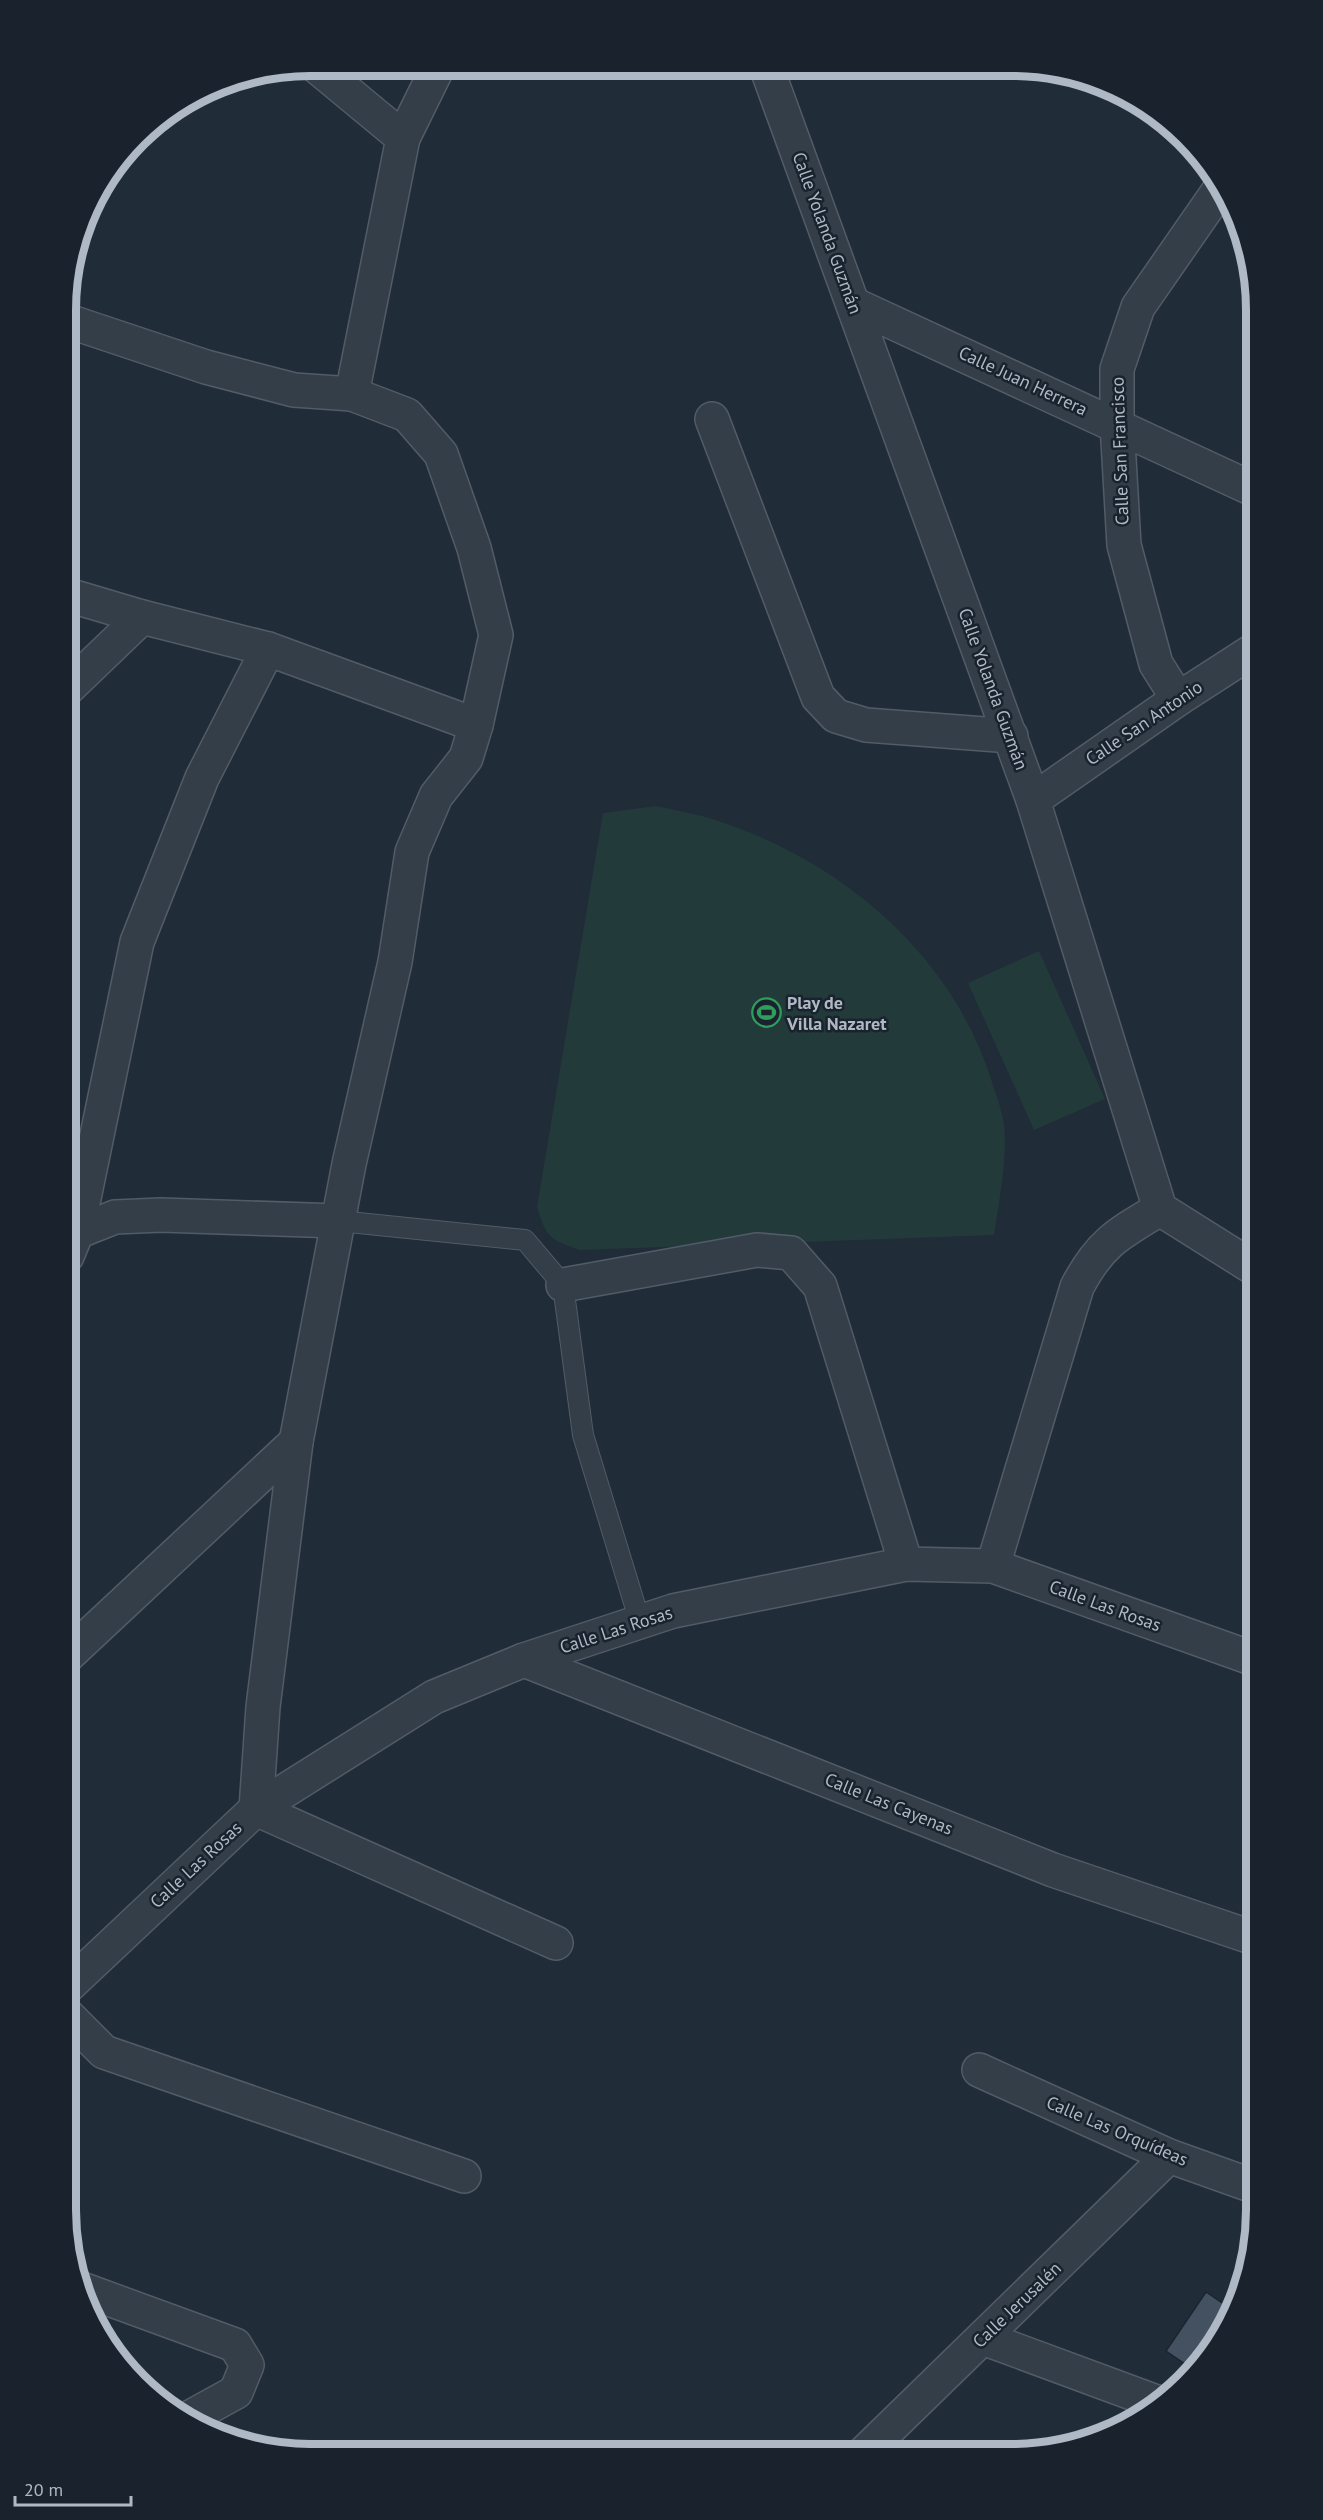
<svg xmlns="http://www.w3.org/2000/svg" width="1323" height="2520" font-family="'PT Sans',sans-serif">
  <rect width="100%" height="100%" fill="#202c38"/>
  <g fill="#233a3b">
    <path d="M656,806C673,810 692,813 709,818C836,857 950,950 991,1079C995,1092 1000,1105 1003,1118C1009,1152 999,1201 994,1235L580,1250C550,1240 546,1237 537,1207L603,813Z"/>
    <polygon points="1039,951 1105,1099 1034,1130 968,983"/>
  </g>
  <polygon fill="#445160" stroke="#1b252f" stroke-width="1.5" points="1206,2292 1234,2311 1206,2359 1194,2370 1166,2351"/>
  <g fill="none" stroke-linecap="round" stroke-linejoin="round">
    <defs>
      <polyline id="lane" points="339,1221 525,1240 563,1285 583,1435 640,1622"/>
      <g id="street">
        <polyline points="316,66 403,138"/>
        <polyline points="767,69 1033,800 1160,1209 1257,1270"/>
        <polyline points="853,304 1257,491"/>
        <polyline points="68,321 206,367 294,390 352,394 407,415 441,454 474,548 496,635 476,725 466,758 436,796 412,852 395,962 349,1164 296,1442 263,1707 256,1809 556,1943"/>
        <polyline points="352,394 403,138 438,67"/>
        <polyline points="712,419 818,697 836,716 866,725 1011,736"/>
        <polyline points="68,595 142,617 268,649 476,725"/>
        <polyline points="68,688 142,617"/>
        <polyline points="1178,699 1156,664 1124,545 1117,424 1117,369 1138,307 1222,186"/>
        <polyline points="1033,800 1178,699 1257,648"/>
        <polyline points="77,1232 137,942 202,778 268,649"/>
        <polyline points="67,1256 77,1232 115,1217 161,1215 339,1221"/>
        <polyline points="563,1285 757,1250 791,1253 820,1286 906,1564"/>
        <path d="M993,1566L1077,1287C1100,1243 1118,1234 1160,1209"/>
        <polyline points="67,1656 296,1442"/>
        <polyline points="524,1660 1053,1870 1257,1939"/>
        <polyline points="66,1988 256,1809 434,1697 524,1660 673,1611 906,1564 993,1566 1257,1660"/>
        <polyline points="66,2014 104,2052 464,2176"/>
        <polyline points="979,2070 1169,2156 1256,2187"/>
        <polyline points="79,2288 235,2345 247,2365 236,2392 187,2419"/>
        <polyline points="983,2338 1159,2403"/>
        <polyline points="863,2454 1169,2156"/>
      </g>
    </defs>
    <use href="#lane" stroke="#525b67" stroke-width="22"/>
    <use href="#street" stroke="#525b67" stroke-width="36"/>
    <use href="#lane" stroke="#343e49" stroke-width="20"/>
    <use href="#street" stroke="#343e49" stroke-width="33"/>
  </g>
  <defs>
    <symbol id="stadium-ring" viewBox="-11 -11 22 22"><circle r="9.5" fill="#1a232d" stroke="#2e9e5b" stroke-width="1.5"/><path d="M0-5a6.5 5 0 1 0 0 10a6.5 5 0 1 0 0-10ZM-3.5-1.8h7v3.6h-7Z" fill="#2e9e5b"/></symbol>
  </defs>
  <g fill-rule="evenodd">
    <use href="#stadium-ring" x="750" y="996" width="33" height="33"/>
  </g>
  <g text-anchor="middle" stroke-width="5" stroke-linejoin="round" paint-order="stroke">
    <g font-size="18" fill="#afb8c5" stroke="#1a232d">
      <text transform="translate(827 233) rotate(70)" y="6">Calle Yolanda Guzmán</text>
      <text transform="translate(1023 381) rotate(25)" y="6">Calle Juan Herrera</text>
      <text transform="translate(1120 451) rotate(-92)" y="6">Calle San Francisco</text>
      <text transform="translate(993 689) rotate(70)" y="6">Calle Yolanda Guzmán</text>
      <text transform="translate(1144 723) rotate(-34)" y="6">Calle San Antonio</text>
      <text transform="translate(1105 1606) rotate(20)" y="6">Calle Las Rosas</text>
      <text transform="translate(616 1630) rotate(-18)" y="6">Calle Las Rosas</text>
      <text transform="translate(889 1804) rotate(22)" y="6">Calle Las Cayenas</text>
      <text transform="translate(196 1865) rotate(-43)" y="6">Calle Las Rosas</text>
      <text transform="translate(1117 2131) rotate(23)" y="6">Calle Las Orquídeas</text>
      <text transform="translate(1017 2305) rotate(-44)" y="6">Calle Jerusalén</text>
    </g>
    <g font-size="18" font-weight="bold" fill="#afb8c5" stroke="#1a232d" text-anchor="start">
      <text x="787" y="1009">Play de<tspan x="787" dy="21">Villa Nazaret</tspan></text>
    </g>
  </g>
  <path d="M0 0H1323V2520H0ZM310 76H1012A234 234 0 0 1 1246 310V2210A234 234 0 0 1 1012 2444H310A234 234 0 0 1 76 2210V310A234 234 0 0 1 310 76Z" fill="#1a232d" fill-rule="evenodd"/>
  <path fill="none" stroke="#afb8c5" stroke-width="8" d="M310 76H1012A234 234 0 0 1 1246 310V2210A234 234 0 0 1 1012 2444H310A234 234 0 0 1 76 2210V310A234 234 0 0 1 310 76Z"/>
  <path d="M15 2496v9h116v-9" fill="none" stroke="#afb8c5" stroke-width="3"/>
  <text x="24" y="2496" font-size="18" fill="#afb8c5" stroke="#1a232d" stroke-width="4.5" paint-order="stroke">20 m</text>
</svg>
